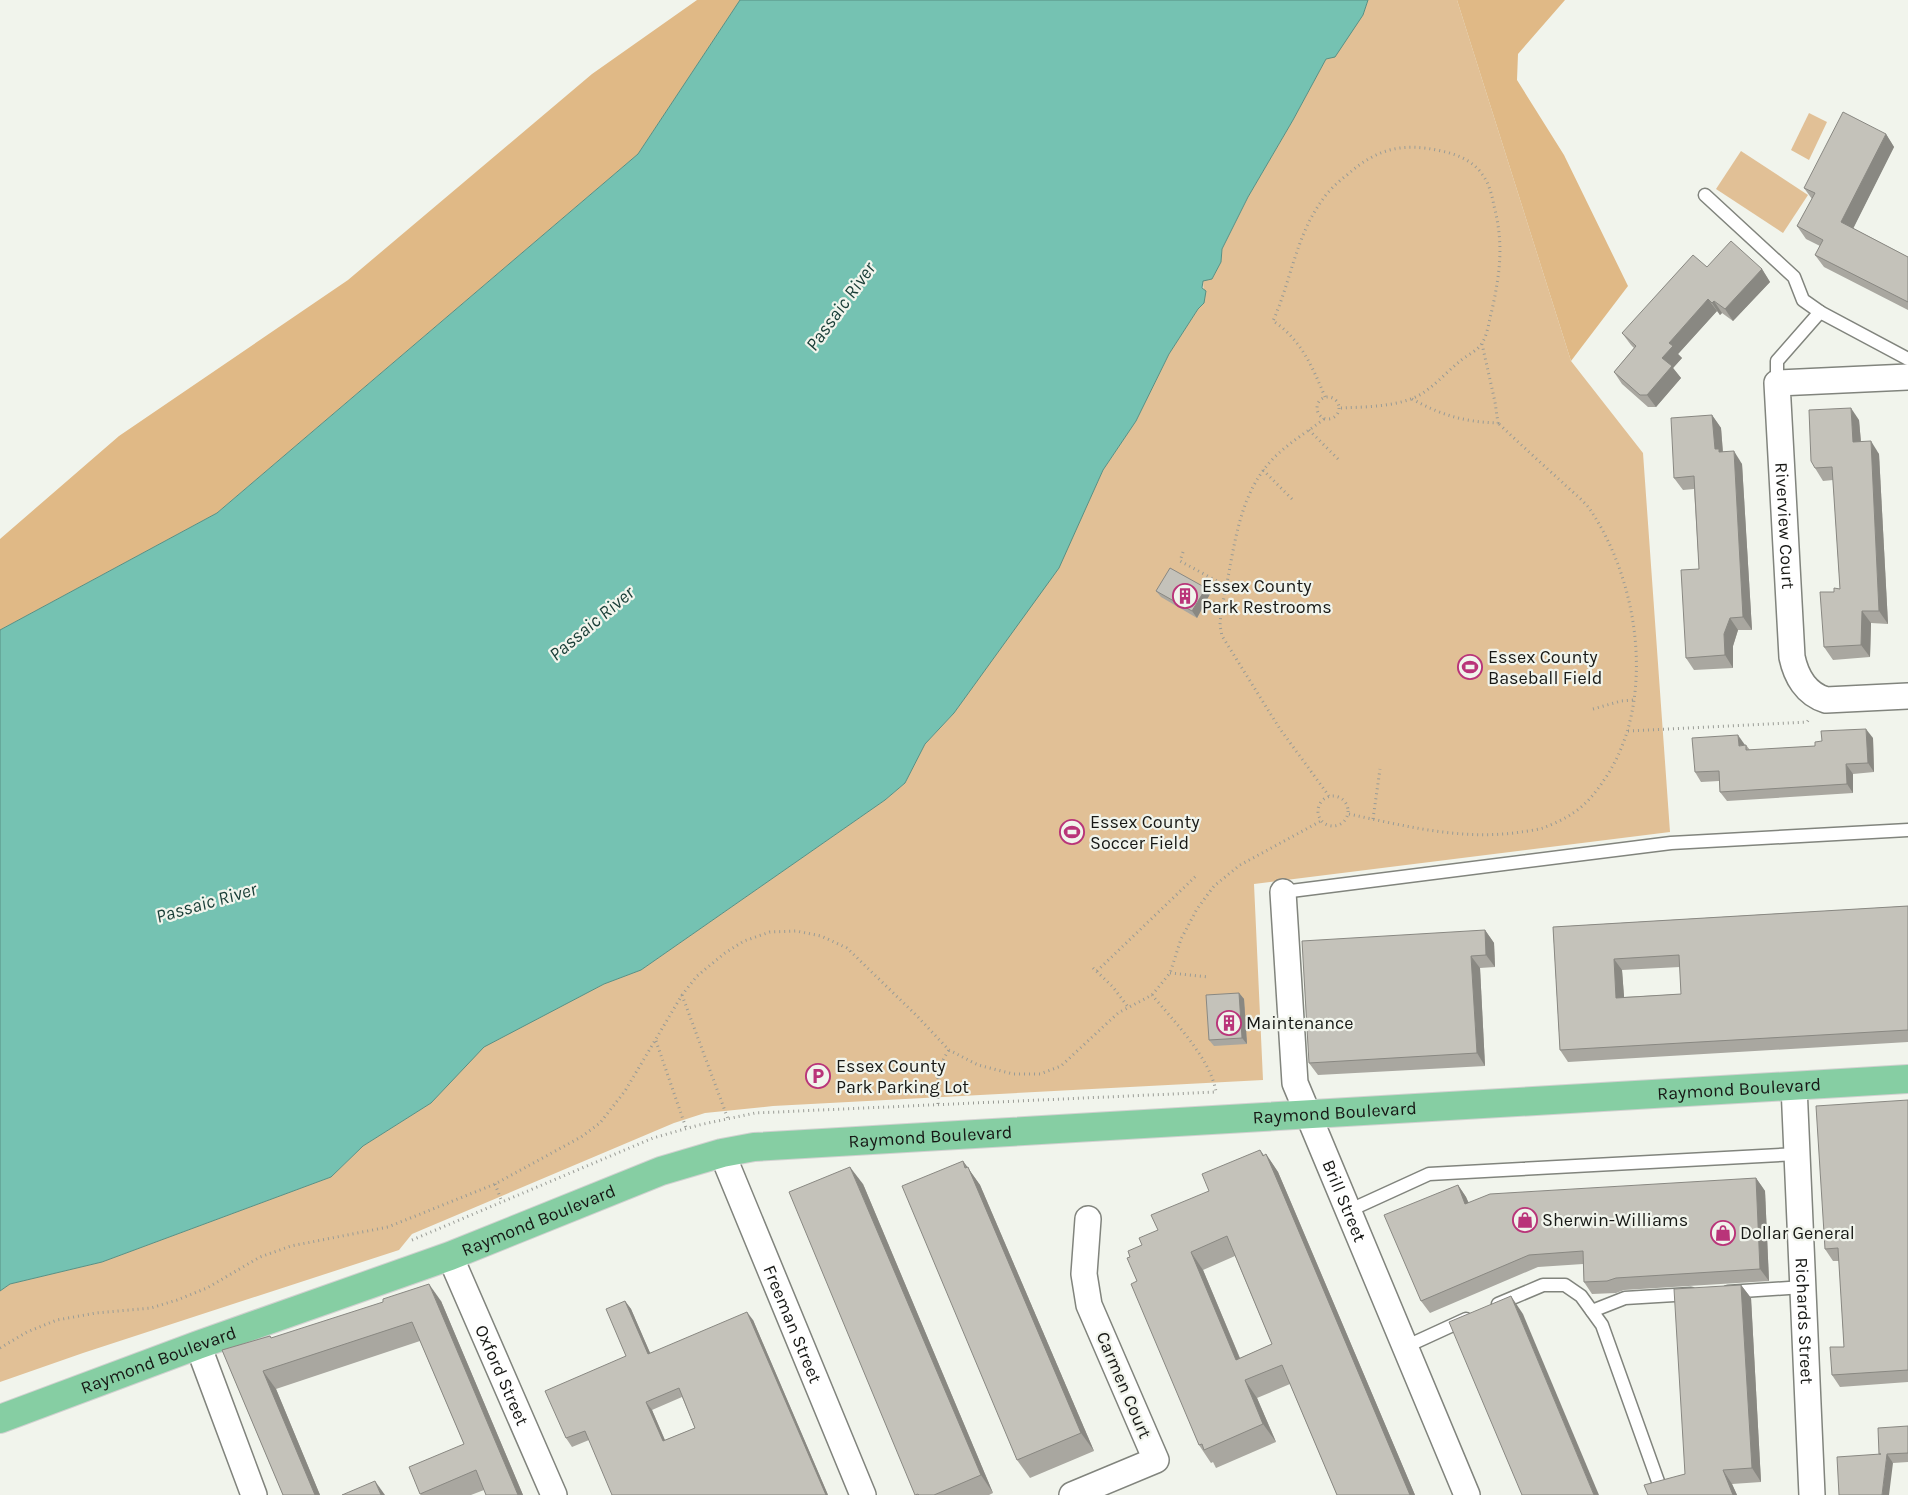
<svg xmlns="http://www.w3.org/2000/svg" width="1908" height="1495" font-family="Karla,sans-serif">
  <rect width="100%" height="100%" fill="#f1f4ec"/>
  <g fill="#e1c096">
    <polygon points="1368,0 1457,0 1571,361 1643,453 1670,832 1254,884 1263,1080 773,1106 705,1113 674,1123 412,1234 399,1250 83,1353 0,1382 0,1291 10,1284 102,1262 331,1177 363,1146 431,1103 483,1047 604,984 641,970 885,800 905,783 925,744 954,713 1058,568 1103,470 1136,421 1169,354 1198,309 1204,303 1203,280 1212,279 1221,262 1222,249 1248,197 1293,120 1326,59 1335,56 1363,15"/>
    <polygon points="1809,113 1827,122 1809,160 1791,150"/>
    <polygon points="1741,151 1808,195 1783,233 1716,189"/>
  </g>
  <g fill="#e0b986">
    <polygon points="697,0 740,0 638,154 217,513 0,630 0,539 119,436 348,280 592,74"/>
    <polygon points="1457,0 1565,0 1518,54 1517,80 1564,155 1628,286 1571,361"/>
  </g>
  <polygon fill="#75c2b2" stroke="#598f83" points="740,0 1368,0 1363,15 1335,57 1326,59 1293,120 1248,197 1222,249 1221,262 1212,279 1203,281 1202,288 1206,291 1204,303 1198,309 1169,354 1136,421 1103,470 1059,568 954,713 925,744 905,783 885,800 641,970 604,984 484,1047 431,1103 363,1146 331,1177 102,1262 10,1284 0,1291 0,630 217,513 638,154"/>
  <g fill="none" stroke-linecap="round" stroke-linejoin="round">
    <defs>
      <g id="lane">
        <polyline points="1705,195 1794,277 1803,300 1820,312"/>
        <polyline points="1777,383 1777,361 1820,312 1908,359"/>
        <polyline points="1283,892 1671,843 1908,830"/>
        <polyline points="1348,1211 1429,1174 1797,1154"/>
        <polyline points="1728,1292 1803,1287"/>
        <polyline points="1498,1304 1543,1285 1565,1285 1581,1296 1602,1325 1660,1487"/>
        <polyline points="1592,1311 1625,1298 1691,1294"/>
        <polyline points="1405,1347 1466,1319"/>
      </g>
      <g id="street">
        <path id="s1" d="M1908,377L1777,383L1792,657C1796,676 1806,694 1826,700L1908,696"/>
        <path id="s2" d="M1283,892L1295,1083L1467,1495"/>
        <path id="s3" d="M1794,1086L1812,1495"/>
        <path id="s4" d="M722,1153L863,1495"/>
        <path id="s5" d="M450,1256L554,1495"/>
        <polyline points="198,1345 254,1495"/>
        <polyline points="1072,1495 1156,1460 1089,1305 1084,1274 1088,1219"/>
      </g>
      <g id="primary">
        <path id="s6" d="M0,1419L198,1345L450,1256L661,1171L722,1153L754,1147L1908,1079"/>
      </g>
    </defs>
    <use href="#lane" stroke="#81847d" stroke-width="15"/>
    <use href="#street" stroke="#81847d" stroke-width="28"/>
    <use href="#primary" stroke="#d1d1d0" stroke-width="30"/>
    <g stroke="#999b95" stroke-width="3" stroke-dasharray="1 4" stroke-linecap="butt">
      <circle cx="1328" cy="408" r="11"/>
      <path d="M1325,397C1313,368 1301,339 1273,321C1291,281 1296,235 1323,199C1329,190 1338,182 1347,175C1376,149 1402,142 1441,151C1457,154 1473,161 1482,174C1489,183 1492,195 1494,206C1504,244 1500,273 1492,310C1489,320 1488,334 1482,343C1478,351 1465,356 1459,362C1444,374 1430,392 1411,399C1389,407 1363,407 1340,408"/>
      <path d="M1412,399C1441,415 1464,422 1498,423L1495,402L1482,344"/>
      <path d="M1324,419C1306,433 1285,445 1270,462C1243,492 1236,534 1229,572C1226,590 1221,607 1220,625L1222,636L1280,729L1329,796"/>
      <polyline points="1309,430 1338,459"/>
      <polyline points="1263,470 1292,499"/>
      <polyline points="1183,552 1180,561 1226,586"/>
      <polyline points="1593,709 1621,701 1634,700"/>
      <polyline points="1628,731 1807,722 1810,718"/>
      <circle cx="1333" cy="811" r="15"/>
      <path d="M1349,814C1405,826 1463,841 1521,832C1528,831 1536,830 1543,828C1553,824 1565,819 1573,813C1586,805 1596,792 1604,780C1657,704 1640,582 1589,508C1582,499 1571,491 1562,482C1541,463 1519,443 1498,423"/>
      <polyline points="1373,819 1380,769"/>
      <polyline points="1093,968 1113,987 1128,1007"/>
      <polyline points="1097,971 1196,876"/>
      <polyline points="1170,973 1209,977"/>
      <polyline points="682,995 728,1119"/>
      <polyline points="656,1041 686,1128"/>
      <path d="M938,1104C937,1082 936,1069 949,1050"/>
      <polyline points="495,1184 502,1202"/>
      <path d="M412,1240L653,1138L699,1125L755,1113L1216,1092C1211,1059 1173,1020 1152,995"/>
      <polyline points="0,1348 27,1332 57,1320 96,1313 151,1308 177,1300 207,1288 260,1257 291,1246 388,1227 495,1184 581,1137 600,1123 625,1091 682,995 697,976 725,953 744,941 770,932 796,931 821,936 847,948 917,1016 949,1050 978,1065 1013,1074 1040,1074 1061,1066 1118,1013 1152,995 1170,973 1181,939 1197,909 1214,886 1240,865 1321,821"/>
    </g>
    <use href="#lane" stroke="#fff" stroke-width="12"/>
    <use href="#street" stroke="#fff" stroke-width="25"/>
    <use href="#primary" stroke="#86cea3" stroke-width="28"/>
  </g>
  <g fill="#a9a7a0" fill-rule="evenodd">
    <polygon points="1886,134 1894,147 1853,228 1908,257 1908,310 1824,267 1815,255 1820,246 1806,239 1797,226 1812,199 1804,188"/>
    <polygon points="1707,267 1762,269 1770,282 1733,321 1722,313 1720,315 1717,311 1678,354 1682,358 1673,368 1681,378 1656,407 1648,407 1622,384 1614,372 1634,348 1631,345 1622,333"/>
    <polygon points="1712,415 1721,428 1723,452 1742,464 1752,630 1738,630 1733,646 1733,668 1694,670 1686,658 1699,569 1694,489 1683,490 1674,478"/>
    <polygon points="1859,420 1861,442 1879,454 1888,624 1871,623 1870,657 1833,660 1824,647 1834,592 1840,589 1833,480 1823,481 1815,468"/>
    <polygon points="1156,591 1210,594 1197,618 1161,597"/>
    <polygon points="1873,738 1874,772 1853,774 1853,793 1727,801 1720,792 1719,781 1701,782 1695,772 1745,745 1746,745 1750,750 1815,746"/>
    <path d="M1908,906V1042L1568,1062L1560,1050L1553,927ZM1680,967L1681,994L1624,997L1622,970Z"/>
    <polygon points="1485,930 1494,943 1495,967 1480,968 1485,1066 1318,1075 1309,1063"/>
    <polygon points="1239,993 1244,999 1247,1044 1214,1046 1209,1040"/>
    <polygon points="1908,1100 1908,1382 1840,1387 1832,1375 1844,1347 1839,1261 1833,1261 1825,1249"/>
    <path d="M1266,1154L1278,1172L1293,1207L1415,1495H1337L1290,1384L1257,1398L1276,1442L1216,1468L1213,1462L1211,1463L1199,1445L1137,1281L1130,1257L1158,1230L1209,1191ZM1235,1256L1272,1344L1240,1358L1203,1270Z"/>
    <polygon points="963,1161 980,1185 1094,1451 1030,1478 1017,1460"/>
    <polygon points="1756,1178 1765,1191 1769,1281 1624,1290 1616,1293 1592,1294 1584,1282 1583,1264 1538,1267 1430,1313 1421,1301 1458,1185 1466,1197 1469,1203"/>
    <polygon points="863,1184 993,1493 989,1495 915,1495"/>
    <polygon points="1741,1285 1751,1298 1761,1482 1732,1484 1737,1495 1648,1495 1685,1474"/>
    <polygon points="441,1301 523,1495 486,1495 484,1490 471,1495 421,1495 420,1494 464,1444 420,1341 276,1389 320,1495 283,1495 222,1350 270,1336 271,1338"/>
    <path d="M625,1301L631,1309L650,1353L753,1320L828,1495L589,1440L572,1447L566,1438L626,1356ZM682,1397L695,1428L665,1440L652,1410Z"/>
    <polygon points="1908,1426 1908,1462 1893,1463 1879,1454"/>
  </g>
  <g fill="#898882">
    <polygon points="1886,134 1894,147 1850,235 1841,222"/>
    <polygon points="1762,269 1770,282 1733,321 1725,309"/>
    <polygon points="1708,299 1717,311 1678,354 1682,358 1673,368 1681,378 1656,407 1647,395 1669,343"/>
    <polygon points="1714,301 1722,313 1720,315 1712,303"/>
    <polygon points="1851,408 1859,420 1862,455 1853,442"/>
    <polygon points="1712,415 1721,428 1723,455 1715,449"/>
    <polygon points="1871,441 1879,454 1888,624 1879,611"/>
    <polygon points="1734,451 1742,464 1752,630 1743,617"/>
    <polygon points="1206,588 1210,594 1197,618 1192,611"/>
    <polygon points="1862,611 1871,623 1870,657 1861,645"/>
    <polygon points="1730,618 1738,630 1733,646 1733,668 1725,655 1724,634"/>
    <polygon points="1866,729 1873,738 1874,772 1868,763"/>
    <polygon points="1738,735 1745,745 1739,746"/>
    <polygon points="1846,764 1853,774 1853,793 1847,784"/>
    <polygon points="1485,930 1494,943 1495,967 1486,955"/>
    <polygon points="1471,956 1480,968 1485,1066 1477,1053"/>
    <polygon points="1614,959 1622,970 1625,1009 1616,998"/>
    <polygon points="1239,993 1244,999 1247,1044 1242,1038"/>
    <polygon points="1260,1150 1269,1162 1266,1154 1278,1172 1415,1495 1410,1495"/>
    <polygon points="963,1161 980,1185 1094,1451 1081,1433"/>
    <polygon points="850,1167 863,1184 993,1493 981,1475"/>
    <polygon points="1756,1178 1765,1191 1769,1281 1760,1269"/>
    <polygon points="1458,1185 1466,1197 1474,1217 1465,1204"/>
    <polygon points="1191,1252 1203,1270 1248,1378 1236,1360"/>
    <polygon points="429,1284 441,1301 523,1495 518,1495"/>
    <polygon points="1741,1285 1751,1298 1761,1482 1752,1468"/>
    <polygon points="1511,1296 1523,1314 1599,1495 1594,1495"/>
    <polygon points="625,1301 631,1309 654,1362 648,1354"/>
    <polygon points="747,1312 753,1320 828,1495 826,1495"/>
    <polygon points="263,1371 276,1389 320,1495 315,1495"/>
    <polygon points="1245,1380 1257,1398 1276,1442 1263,1424"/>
    <polygon points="646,1402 652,1410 669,1450 663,1441"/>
    <polygon points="1887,1454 1893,1463 1889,1495 1882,1495"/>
    <polygon points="1723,1470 1732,1484 1737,1495 1733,1495"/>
    <polygon points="375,1481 385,1495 381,1495"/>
  </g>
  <g fill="#c4c2ba" stroke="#898882" fill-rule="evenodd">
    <polygon points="1843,112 1886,134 1841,222 1908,257 1908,302 1815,255 1823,240 1797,226 1815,193 1804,188"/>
    <polygon points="1731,241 1762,269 1725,309 1714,301 1712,303 1708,299 1669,343 1673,346 1662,358 1672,366 1647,395 1640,395 1614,372 1636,346 1622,333 1693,255 1707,267"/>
    <polygon points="1851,408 1853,442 1871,441 1879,611 1862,611 1861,645 1824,647 1820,592 1834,592 1834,588 1840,589 1832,467 1815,468 1811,461 1809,410"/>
    <polygon points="1712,415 1715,449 1719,449 1719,452 1734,451 1743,617 1730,618 1724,634 1725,655 1686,658 1681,570 1699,569 1694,476 1674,478 1671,418"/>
    <polygon points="1170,568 1206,588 1192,611 1156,591"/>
    <polygon points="1866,729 1868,763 1846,764 1847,784 1720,792 1719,771 1695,772 1692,738 1738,735 1739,746 1746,745 1746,750 1815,746 1815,742 1822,741 1821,731"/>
    <path d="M1908,906V1030L1560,1050L1553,927ZM1679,955L1681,994L1616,998L1614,959Z"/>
    <polygon points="1485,930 1486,955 1471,956 1477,1053 1309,1063 1302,941"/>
    <polygon points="1239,993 1242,1038 1209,1040 1206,995"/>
    <polygon points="1908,1100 1908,1370 1832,1375 1830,1347 1844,1347 1838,1248 1825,1249 1816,1106"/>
    <path d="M1260,1150L1263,1156L1266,1154L1281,1189L1410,1495H1337L1282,1365L1245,1380L1263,1424L1204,1450L1202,1444L1199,1445L1131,1284L1137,1281L1127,1258L1130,1257L1128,1251L1142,1245L1139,1238L1158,1230L1151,1215L1209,1191L1202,1174ZM1227,1236L1272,1344L1236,1360L1191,1252Z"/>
    <polygon points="963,1161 965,1168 968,1167 1081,1433 1017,1460 902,1186"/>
    <polygon points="850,1167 981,1475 934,1495 919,1495 918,1494 915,1495 789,1192"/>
    <polygon points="1756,1178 1760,1269 1616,1278 1607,1281 1584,1282 1583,1251 1529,1255 1421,1301 1384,1215 1458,1185 1465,1204 1490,1194"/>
    <polygon points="429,1284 518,1495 486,1495 476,1470 420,1494 409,1467 464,1444 412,1322 263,1371 315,1495 283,1495 222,1350 270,1336 271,1338 383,1302 383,1299"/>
    <polygon points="1741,1285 1752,1468 1723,1470 1733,1495 1648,1495 1644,1485 1685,1474 1674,1289"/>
    <polygon points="1511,1296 1594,1495 1522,1495 1449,1322"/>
    <path d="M625,1301L648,1354L747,1312L826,1495H612L585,1431L566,1438L545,1391L626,1356L606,1309ZM679,1388L695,1428L663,1441L646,1402Z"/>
    <polygon points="1908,1426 1908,1453 1887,1454 1882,1495 1839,1495 1837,1457 1881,1454 1879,1454 1878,1428"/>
    <polygon points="375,1481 381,1495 342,1495"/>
  </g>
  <defs>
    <symbol id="building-ring" viewBox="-11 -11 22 22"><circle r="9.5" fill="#f1f4ec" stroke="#b93479" stroke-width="1.5"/><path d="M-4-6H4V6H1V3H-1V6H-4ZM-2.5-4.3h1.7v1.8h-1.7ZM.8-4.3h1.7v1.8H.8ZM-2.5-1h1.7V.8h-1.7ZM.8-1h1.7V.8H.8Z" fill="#b93479"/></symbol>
    <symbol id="stadium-ring" viewBox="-11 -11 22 22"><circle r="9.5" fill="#f1f4ec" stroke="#b93479" stroke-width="1.5"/><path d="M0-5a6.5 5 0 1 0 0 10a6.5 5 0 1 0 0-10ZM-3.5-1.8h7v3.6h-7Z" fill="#b93479"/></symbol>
    <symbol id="parking-ring" viewBox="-11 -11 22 22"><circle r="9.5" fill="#f1f4ec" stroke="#b93479" stroke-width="1.5"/><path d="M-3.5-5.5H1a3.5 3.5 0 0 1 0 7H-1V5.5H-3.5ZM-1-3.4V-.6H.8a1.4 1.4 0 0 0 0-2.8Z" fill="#b93479"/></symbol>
    <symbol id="shop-ring" viewBox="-11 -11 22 22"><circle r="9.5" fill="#f1f4ec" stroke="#b93479" stroke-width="1.5"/><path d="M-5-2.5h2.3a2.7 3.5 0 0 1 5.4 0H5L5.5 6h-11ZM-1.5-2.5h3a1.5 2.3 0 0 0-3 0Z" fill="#b93479"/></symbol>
  </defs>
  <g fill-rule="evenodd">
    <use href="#building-ring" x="1171" y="582" width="28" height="28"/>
    <use href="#stadium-ring" x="1456" y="653" width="28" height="28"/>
    <use href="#stadium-ring" x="1058" y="818" width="28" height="28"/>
    <use href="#building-ring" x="1215" y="1009" width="28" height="28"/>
    <use href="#parking-ring" x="804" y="1062" width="28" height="28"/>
    <use href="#shop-ring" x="1511" y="1206" width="28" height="28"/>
    <use href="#shop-ring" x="1709" y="1219" width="28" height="28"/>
  </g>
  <g text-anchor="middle" stroke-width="4.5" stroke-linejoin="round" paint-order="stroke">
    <g font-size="18" fill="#171815" stroke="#f1f4ec">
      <text dy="6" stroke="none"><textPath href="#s1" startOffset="274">Riverview Court</textPath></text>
      <text dy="6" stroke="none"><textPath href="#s6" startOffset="1789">Raymond Boulevard</textPath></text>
      <text dy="6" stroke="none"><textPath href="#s6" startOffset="1384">Raymond Boulevard</textPath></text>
      <text dy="6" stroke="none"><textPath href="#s6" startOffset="979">Raymond Boulevard</textPath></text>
      <text dy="6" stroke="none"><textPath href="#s2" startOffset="319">Brill Street</textPath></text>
      <text dy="6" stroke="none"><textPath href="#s6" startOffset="574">Raymond Boulevard</textPath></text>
      <text dy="6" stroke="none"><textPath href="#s3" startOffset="235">Richards Street</textPath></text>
      <text dy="6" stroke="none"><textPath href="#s4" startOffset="185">Freeman Street</textPath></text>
      <text dy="6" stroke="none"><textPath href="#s6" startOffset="169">Raymond Boulevard</textPath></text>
      <text dy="6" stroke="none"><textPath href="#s5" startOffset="130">Oxford Street</textPath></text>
      <text transform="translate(1124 1385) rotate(67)" y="6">Carmen Court</text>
    </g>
    <g font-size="18" fill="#171815" stroke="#f1f4ec" text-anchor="start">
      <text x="1202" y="592">Essex County<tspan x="1202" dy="21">Park Restrooms</tspan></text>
      <text x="1488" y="663">Essex County<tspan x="1488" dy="21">Baseball Field</tspan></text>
      <text x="1090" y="828">Essex County<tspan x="1090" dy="21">Soccer Field</tspan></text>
      <text x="1246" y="1029">Maintenance</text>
      <text x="836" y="1072">Essex County<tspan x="836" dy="21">Park Parking Lot</tspan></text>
      <text x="1542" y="1226">Sherwin-Williams</text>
      <text x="1740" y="1239">Dollar General</text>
    </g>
    <g font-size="19" font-style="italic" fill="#183d36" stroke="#f1f4ec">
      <text transform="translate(840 306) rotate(-54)" y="7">Passaic River</text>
      <text transform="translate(591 623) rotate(-40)" y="7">Passaic River</text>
      <text transform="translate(206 902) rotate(-16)" y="7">Passaic River</text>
    </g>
  </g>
</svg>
